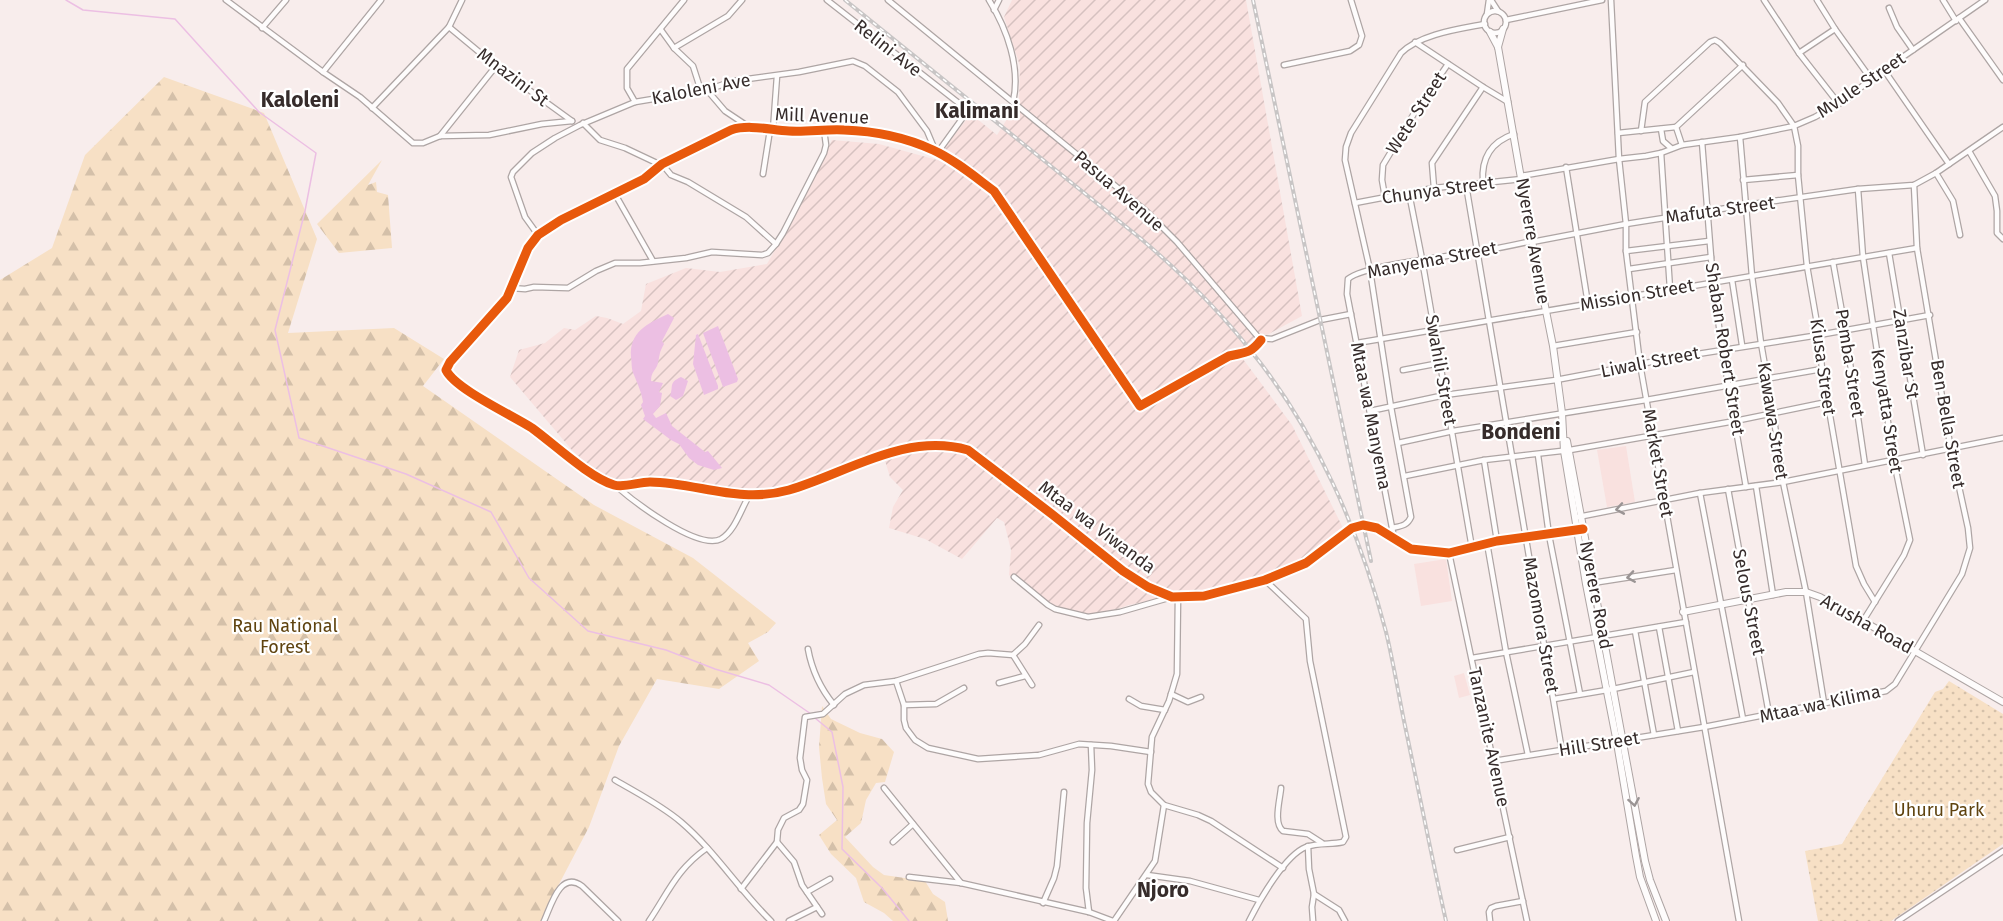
<svg xmlns="http://www.w3.org/2000/svg" width="2003" height="921" font-family="'Fira Sans',sans-serif">
  <defs>
    <pattern id="industrial-furrows" width="10" height="10" patternUnits="userSpaceOnUse" patternTransform="scale(1.5)"><rect width="10" height="10" fill="#f9e1df"/><path d="M-1 1l2-2M0 10L10 0M9 11l2-2" fill="none" stroke="#d6c1c0"/></pattern>
    <pattern id="grass-dots" width="8" height="8" patternUnits="userSpaceOnUse" patternTransform="scale(1.5)"><rect width="8" height="8" fill="#f7e0c5"/><path d="M2 2h.1M6 6h.1" fill="none" stroke="#d4c0a9" stroke-width="1.8" stroke-linecap="round"/></pattern>
    <pattern id="forest-firs" width="22" height="20" patternUnits="userSpaceOnUse" patternTransform="scale(1.5)"><rect width="22" height="20" fill="#f7e0c5"/><path d="M5 1l3.5 6h-7zM16 11l3.5 6h-7z" fill="#d4c0a9"/></pattern>
  </defs>
  <rect width="100%" height="100%" fill="#f8edec"/>
  <g fill="#f9e1df">
    <polygon points="1626,446 1635,502 1607,507 1597,450"/>
    <polygon points="1446,559 1452,601 1421,606 1414,564"/>
    <polygon points="1464,673 1470,695 1459,698 1454,676"/>
  </g>
  <polygon fill="url(#industrial-furrows)" points="1012,0 1246,0 1302,316 1237,351 1292,425 1344,530 1333,541 1290,567 1255,579 1202,594 1177,595 1129,605 1084,620 1052,611 1009,575 1011,550 1004,522 997,518 962,559 925,539 889,528 893,507 903,490 890,477 882,451 798,487 748,497 651,485 632,487 623,492 597,474 571,449 510,377 519,350 545,343 564,328 575,330 596,316 607,318 623,324 641,311 646,284 686,268 720,272 767,264 801,204 832,140 879,144 937,160 947,144 971,114 997,135 1019,100 1020,66 1004,17"/>
  <polygon fill="url(#grass-dots)" points="1949,681 2003,714 2003,844 1891,921 1818,921 1805,851 1842,844 1935,692 1943,689"/>
  <g fill="url(#forest-firs)">
    <polygon points="164,77 264,113 317,239 288,333 394,328 444,359 423,386 594,505 693,558 776,623 768,632 748,643 759,661 719,689 657,679 619,746 589,827 557,888 542,921 0,921 0,280 52,248 85,155"/>
    <polygon points="382,160 368,185 376,182 377,192 388,195 392,248 339,253 317,224"/>
    <polygon points="822,706 831,719 860,733 882,739 894,752 885,782 876,783 866,800 861,823 845,837 873,867 884,875 925,881 933,894 945,902 948,921 893,921 884,913 864,902 856,878 831,854 819,835 837,820 826,804 822,778 819,747"/>
  </g>
  <g fill="#ecbfe3">
    <path d="M668,314L674,318L662,341L664,344C659,353 660,354 658,363C656,371 651,371 651,381L663,383L659,392L662,393L660,406L653,414L656,418L666,413L672,426L705,452L708,451L722,468L714,470L698,465L689,458L679,444L671,440L643,419L645,416L641,405L643,402C641,391 638,385 634,375C631,369 632,363 631,357C629,332 648,323 668,314Z"/>
    <polygon points="718,326 738,379 737,382 723,387 703,333"/>
    <polygon points="698,334 718,386 718,389 704,395 693,364 696,335"/>
    <path d="M681,377L688,381L683,396L676,400L670,396C674,386 668,383 681,377Z"/>
  </g>
  <g fill="none" stroke-linecap="round" stroke-linejoin="round">
    <g stroke="#ecbfe3" stroke-width="1.5">
      <polyline points="66,0 83,10 175,19 259,112 316,153 305,211 275,330 299,438 406,474 491,512 529,578 588,631 666,650 715,669 769,685 811,714"/>
      <polyline points="815,718 832,732 843,787 842,849 882,888 909,921"/>
    </g>
    <defs>
      <g id="minor">
        <polyline points="226,0 323,72 360,97 413,143 423,143 440,136 489,135 542,124 572,121"/>
        <polyline points="827,0 960,104 964,110 964,116 938,152"/>
        <polyline points="888,0 1146,211 1177,242 1259,338 1272,339 1320,320 1351,314"/>
        <path d="M989,0C1007,29 1021,68 1013,102"/>
        <polyline points="1491,0 1498,11"/>
        <polyline points="1611,0 1619,159 1626,224 1626,251 1640,364 1739,921"/>
        <polyline points="1764,0 1799,53 1839,104"/>
        <polyline points="1817,0 1835,29 1871,79"/>
        <polyline points="1943,0 1956,21"/>
        <polyline points="1889,8 1897,27 1913,50"/>
        <polyline points="994,10 999,0"/>
        <circle cx="1495" cy="22" r="11"/>
        <polyline points="1487,14 1489,0"/>
        <polyline points="1959,18 2003,80"/>
        <polyline points="1506,20 1602,0"/>
        <polyline points="449,27 496,66 572,121"/>
        <polyline points="262,28 286,0"/>
        <polyline points="661,30 674,48 693,66 701,91"/>
        <polyline points="1415,42 1483,87 1508,102"/>
        <polyline points="674,48 728,16 742,0"/>
        <polyline points="1799,53 1835,29"/>
        <polyline points="1284,65 1350,51 1359,45 1362,36 1351,0"/>
        <polyline points="1884,70 1949,164"/>
        <polyline points="323,72 381,0"/>
        <polyline points="707,90 725,111 749,127"/>
        <polyline points="635,102 627,88 627,69 684,0"/>
        <polyline points="372,108 449,27 462,0"/>
        <polyline points="583,123 600,140 625,148 661,165"/>
        <polyline points="1661,129 1663,141 1671,148"/>
        <polyline points="773,130 777,76"/>
        <polyline points="1641,131 1645,102 1710,42 1715,40 1720,43 1778,103 1794,126 1798,146 1798,175 1807,266 1819,335 1822,369 1856,566 1864,584 1875,602"/>
        <polyline points="1618,133 1676,127"/>
        <polyline points="440,136 496,66"/>
        <polyline points="1740,137 1752,276 1761,343 1773,412 1783,482 1806,592 1824,703"/>
        <polyline points="1702,142 1713,282 1722,349 1746,487"/>
        <polyline points="1682,145 1676,127 1743,65"/>
        <polyline points="1969,151 1995,196 1997,211 1997,233 2003,239"/>
        <polyline points="1661,153 1670,289"/>
        <polyline points="662,164 671,175 688,182 746,217 776,244"/>
        <polyline points="1566,167 1588,304"/>
        <polyline points="1936,173 1953,201 1960,235"/>
        <polyline points="763,174 770,130"/>
        <polyline points="1521,176 1619,159 1646,156 1661,153 1682,145 1740,137 1794,126 1815,117 1848,98 1871,79 1985,0"/>
        <polyline points="1743,180 1798,175"/>
        <path d="M1483,182C1481,158 1491,142 1514,134"/>
        <polyline points="1466,185 1562,751"/>
        <polyline points="1434,188 1432,163 1483,87"/>
        <polyline points="1858,189 1863,257 1873,325 1894,461 1910,540 1904,555 1863,621"/>
        <polyline points="1409,193 1422,259 1472,548"/>
        <polyline points="615,194 653,261"/>
        <polyline points="1385,197 1382,180 1383,165 1415,112 1448,64"/>
        <polyline points="1355,203 1434,188 1522,179"/>
        <polyline points="538,235 525,217 511,177 513,172 532,153 555,138 580,125 635,102 707,90 733,81 799,72 853,61 865,66 898,92 927,131 935,150"/>
        <polyline points="1532,242 1626,224 1746,205 1858,189 1914,185 1936,173 2003,127"/>
        <polyline points="1626,251 1709,241"/>
        <polyline points="1889,253 1923,455"/>
        <polyline points="1833,262 1845,329 1865,465"/>
        <polyline points="1629,269 1711,257"/>
        <polyline points="1732,280 1742,345"/>
        <polyline points="511,288 525,289 534,287 568,288 596,271 615,263 640,263 686,258 712,252 762,255 768,253 776,244 783,233 824,153 826,145 824,130"/>
        <path d="M1261,340C1250,354 1246,352 1229,356L1140,406L994,191C975,177 955,160 933,150C907,138 874,131 844,130C826,129 808,132 789,131C770,130 749,124 731,130L662,164L644,179L561,220L538,235L528,248L507,298L450,362L446,370C455,389 512,415 532,428C554,444 590,478 614,485C625,488 638,482 650,482C699,483 739,504 789,490C847,473 905,432 968,450L1053,515L1123,571L1148,587L1172,597L1204,596L1265,580L1306,563L1352,528L1363,525L1377,528L1411,549L1449,553L1497,541L1580,530"/>
        <polyline points="1357,343 1917,248"/>
        <polyline points="1553,346 1637,332"/>
        <polyline points="1403,370 1440,363"/>
        <polyline points="1370,411 1445,395 1556,380 1672,358 1819,335 1930,315"/>
        <polyline points="1398,443 1453,431 1646,400 1822,369"/>
        <polyline points="1538,455 1549,535 1580,694"/>
        <polyline points="1484,460 1497,541"/>
        <polyline points="1405,476 1484,460 1570,450 1735,421 1827,402"/>
        <path d="M616,486C633,501 698,551 721,539C735,531 741,509 749,496"/>
        <polyline points="1756,486 1773,595"/>
        <polyline points="1728,489 1769,714"/>
        <polyline points="1700,493 1743,719"/>
        <polyline points="1578,517 1700,493 1783,482 2003,438"/>
        <path d="M1392,528C1401,526 1407,526 1411,517L1391,407L1370,270L1345,160L1346,147L1351,133L1401,53C1420,34 1459,29 1485,24"/>
        <path d="M1394,538L1347,294L1348,279C1364,265 1451,256 1476,252C1495,249 1514,245 1532,241"/>
        <polyline points="1487,543 1506,652 1528,755"/>
        <polyline points="1449,553 1527,921"/>
        <polyline points="1014,577 1048,605 1055,609 1088,617 1120,612 1172,597"/>
        <polyline points="1586,584 1676,570"/>
        <polyline points="1659,627 1678,731"/>
        <polyline points="1635,631 1654,735"/>
        <path d="M808,649C812,671 820,688 834,705"/>
        <polyline points="1013,655 1032,685"/>
        <polyline points="1472,658 1686,622"/>
        <polyline points="896,681 904,705 904,720 906,728 915,740 928,748 978,759 1039,755 1079,744 1111,746 1151,752"/>
        <polyline points="999,683 1025,676"/>
        <polyline points="1171,694 1188,702 1201,697"/>
        <polyline points="1129,699 1141,706 1165,710"/>
        <polyline points="1554,699 1613,689 1694,672"/>
        <polyline points="904,705 936,704 964,688"/>
        <polyline points="1494,761 1704,727 1886,691 1895,684 1962,574 1970,548 1968,528 1951,450 1917,248 1914,185"/>
        <path d="M615,780C637,793 661,805 681,822C715,851 739,890 771,921"/>
        <polyline points="884,788 961,883"/>
        <path d="M1281,788C1280,800 1273,823 1283,831L1308,834L1322,843"/>
        <polyline points="1164,805 1198,815 1211,821 1283,868"/>
        <polyline points="777,842 794,862 802,885 822,914"/>
        <polyline points="893,842 913,824"/>
        <polyline points="1308,846 1309,869 1314,894 1312,907 1313,921"/>
        <polyline points="1457,850 1510,837"/>
        <polyline points="1147,875 1190,881 1259,900"/>
        <polyline points="909,877 961,883 1089,912 1113,921"/>
        <polyline points="741,889 777,842 778,830 784,818 799,810 803,804 807,780 802,770 800,758 805,717 823,714 845,694 864,685 896,681 979,654 988,653 1013,655 1025,644 1039,625"/>
        <polyline points="807,892 830,879"/>
        <polyline points="1314,894 1339,910 1345,921"/>
        <polyline points="1043,903 1054,878 1057,866 1064,792"/>
        <polyline points="1089,912 1086,888 1087,823 1092,770 1091,745"/>
        <path d="M544,921C551,906 560,870 582,886L618,921"/>
        <path d="M649,921C669,891 677,869 707,848"/>
        <polyline points="789,921 817,907"/>
        <polyline points="1114,921 1155,861 1164,805 1151,792 1148,784 1152,737 1169,701 1177,674 1178,597"/>
        <path d="M1249,921C1259,901 1285,855 1306,847C1319,842 1331,845 1343,842L1346,837L1310,661L1306,619L1265,580"/>
        <polyline points="1490,921 1489,912 1491,908 1496,906 1523,901"/>
        <polyline points="1898,921 2003,851"/>
      </g>
      <g id="major">
        <polyline points="1490,32 1498,47 1532,241 1553,346 1562,413 1564,451 1586,584 1617,743 1636,856 1640,877 1656,921"/>
        <polyline points="1498,47 1503,29"/>
        <polyline points="1567,441 1645,861 1650,880 1666,921"/>
        <polyline points="1683,612 1786,592 1806,592 1820,597 1863,621 2003,702"/>
      </g>
    </defs>
    <use href="#minor" stroke="#aea5a4" stroke-width="7"/>
    <use href="#major" stroke="#aea5a4" stroke-width="8"/>
    <use href="#minor" stroke="#fefcfc" stroke-width="4.5"/>
    <use href="#major" stroke="#fefcfc" stroke-width="6"/>
    <defs>
      <g id="rail">
        <path d="M845,0L1140,238C1180,272 1218,309 1251,351C1316,431 1360,532 1386,632C1393,661 1398,691 1404,721C1418,787 1431,854 1446,921"/>
        <polyline points="1253,0 1371,561"/>
      </g>
    </defs>
    <use href="#rail" stroke="#c8c5c5" stroke-width="4"/>
    <use href="#rail" stroke="#fff" stroke-width="1.5" stroke-dasharray="4.5" stroke-linecap="butt"/>
    <defs>
      <path id="cycleway" d="M1261,340C1250,354 1246,352 1229,356L1140,406L994,191C975,177 955,160 933,150C907,138 874,131 844,130C826,129 808,132 789,131C770,130 749,124 731,130L662,164L644,179L561,220L538,235L528,248L507,298L450,362L446,370C455,389 512,415 532,428C554,444 590,478 614,485C625,488 638,482 650,482C699,483 739,504 789,490C847,473 905,432 968,450L1053,515L1123,571L1148,587L1172,597L1204,596L1265,580L1306,563L1352,528L1363,525L1377,528L1411,549L1449,553L1497,541L1583,529"/>
    </defs>
    <use href="#cycleway" stroke="#fff" stroke-width="13"/>
    <use href="#cycleway" stroke="#e8590c" stroke-width="9"/>
  </g>
  <defs><path id="oneway-chevron" d="M-2-3.5L2.5 0L-2 3.5" fill="none" stroke-width="1.6" stroke-linecap="round" stroke-linejoin="round" transform="scale(1.5)"/></defs>
  <g stroke="#9a9494">
    <use href="#oneway-chevron" transform="translate(1620 509) rotate(170)"/>
    <use href="#oneway-chevron" transform="translate(1631 577) rotate(171)"/>
    <use href="#oneway-chevron" transform="translate(1634 802) rotate(80)"/>
  </g>
  <g text-anchor="middle" stroke-width="4.5" stroke-linejoin="round" paint-order="stroke">
    <g font-size="18" fill="#362c2b" stroke="#fff">
      <text transform="translate(888 48) rotate(38)" y="6">Relini Ave</text>
      <text transform="translate(513 77) rotate(37)" y="6">Mnazini St</text>
      <text transform="translate(1861 85) rotate(-34)" y="6">Mvule Street</text>
      <text transform="translate(701 89) rotate(-11)" y="6">Kaloleni Ave</text>
      <text transform="translate(1416 113) rotate(-57)" y="6">Wete Street</text>
      <text transform="translate(822 116) rotate(2)" y="6">Mill Avenue</text>
      <text transform="translate(1438 190) rotate(-8)" y="6">Chunya Street</text>
      <text transform="translate(1119 191) rotate(41)" y="6">Pasua Avenue</text>
      <text transform="translate(1720 210) rotate(-8)" y="6">Mafuta Street</text>
      <text transform="translate(1533 241) rotate(80)" y="6">Nyerere Avenue</text>
      <text transform="translate(1432 260) rotate(-11)" y="6">Manyema Street</text>
      <text transform="translate(1637 295) rotate(-10)" y="6">Mission Street</text>
      <text transform="translate(1725 349) rotate(81)" y="6">Shaban Robert Street</text>
      <text transform="translate(1906 354) rotate(81)" y="6">Zanzibar St</text>
      <text transform="translate(1650 362) rotate(-11)" y="6">Liwali Street</text>
      <text transform="translate(1850 363) rotate(81)" y="6">Pemba Street</text>
      <text transform="translate(1823 367) rotate(82)" y="6">Kiusa Street</text>
      <text transform="translate(1441 370) rotate(80)" y="6">Swahili Street</text>
      <text transform="translate(1887 411) rotate(81)" y="6">Kenyatta Street</text>
      <text transform="translate(1371 416) rotate(79)" y="6">Mtaa wa Manyema</text>
      <text transform="translate(1773 421) rotate(81)" y="6">Kawawa Street</text>
      <text transform="translate(1948 424) rotate(80)" y="6">Ben Bella Street</text>
      <text transform="translate(1658 463) rotate(80)" y="6">Market Street</text>
      <text transform="translate(1097 527) rotate(37)" y="6">Mtaa wa Viwanda</text>
      <text transform="translate(1596 595) rotate(79)" y="6">Nyerere Road</text>
      <text transform="translate(1749 602) rotate(79)" y="6">Selous Street</text>
      <text transform="translate(1867 624) rotate(29)" y="6">Arusha Road</text>
      <text transform="translate(1541 625) rotate(80)" y="6">Mazomora Street</text>
      <text transform="translate(1820 704) rotate(-12)" y="6">Mtaa wa Kilima</text>
      <text transform="translate(1489 737) rotate(78)" y="6">Tanzanite Avenue</text>
      <text transform="translate(1599 744) rotate(-9)" y="6">Hill Street</text>
    </g>
    <g font-size="18" fill="#5f430f" stroke="#fff">
      <text x="285" y="632">Rau National<tspan x="285" dy="21">Forest</tspan></text>
      <text x="1939" y="816">Uhuru Park</text>
    </g>
    <g font-size="21" font-weight="bold" fill="#362c2b" stroke="#fff">
      <text x="300" y="107">Kaloleni</text>
      <text x="977" y="118">Kalimani</text>
      <text x="1521" y="439">Bondeni</text>
      <text x="1163" y="897">Njoro</text>
    </g>
  </g>
</svg>
